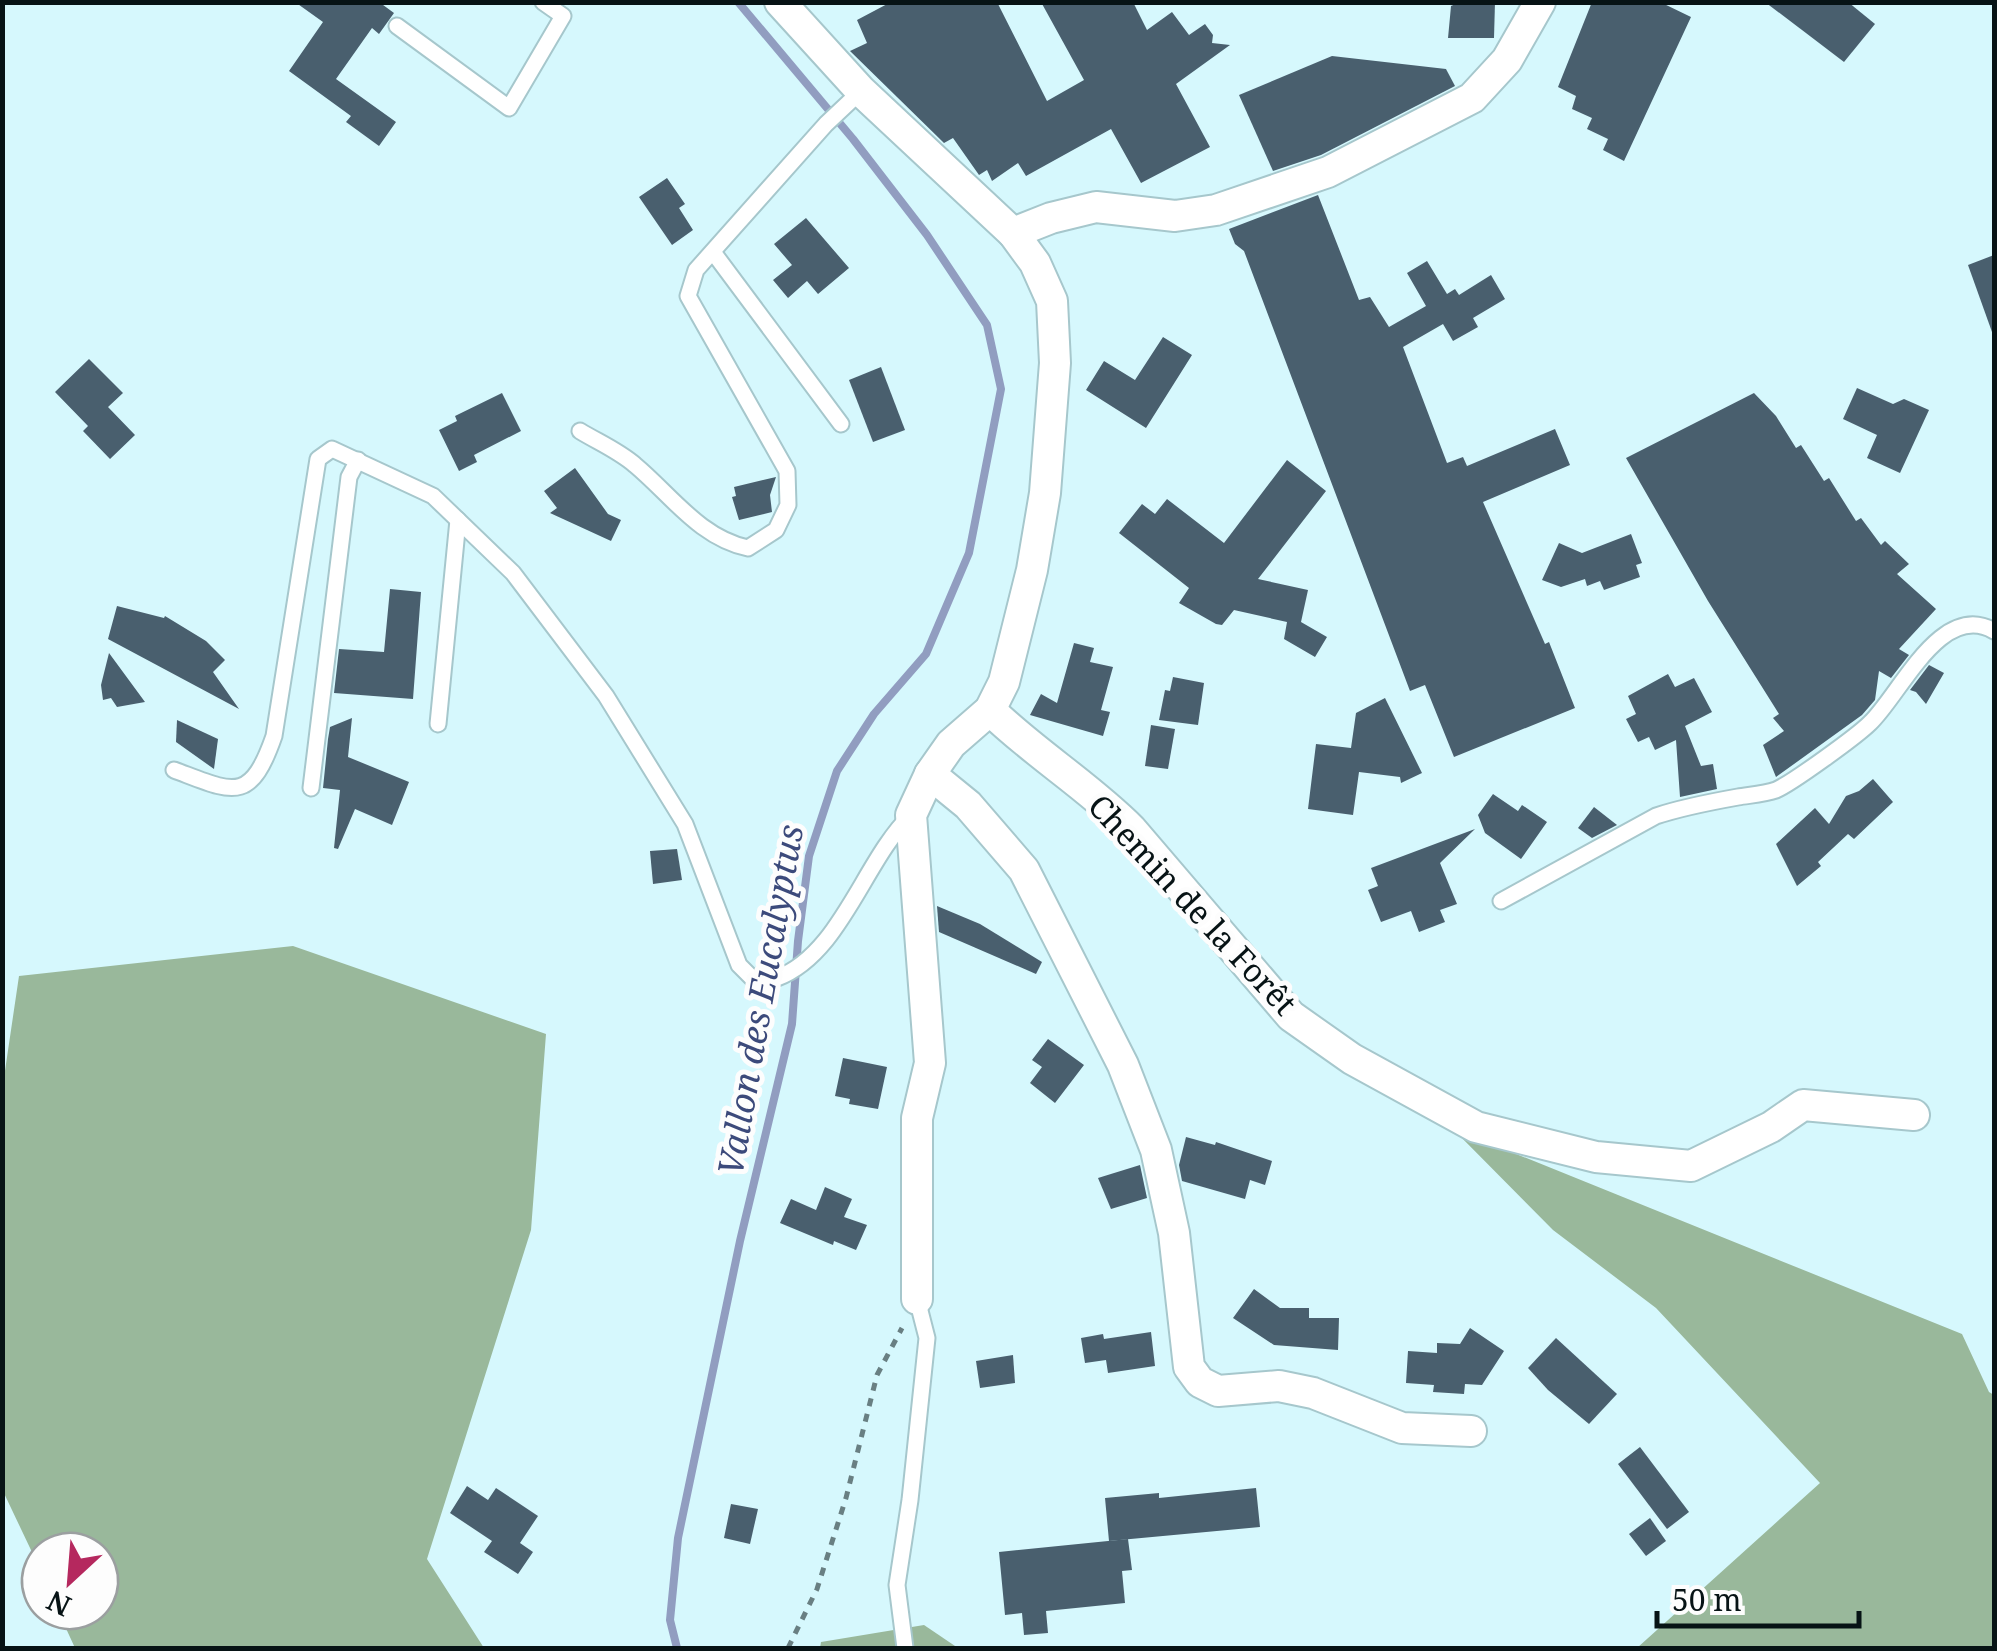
<svg xmlns="http://www.w3.org/2000/svg" width="1997" height="1651" font-family="'Noto Serif',serif">
  <rect width="100%" height="100%" fill="#d6f8fd"/>
  <g fill="#99b89b">
    <polygon points="293,946 546,1034 531,1230 427,1559 484,1648 75,1648 58,1611 100,1611 100,1551 40,1551 40,1569 2,1489 2,1091 19,976"/>
    <polygon points="1452,1128 1962,1334 1989,1392 1994,1395 1994,1648 1637,1648 1820,1483 1656,1308 1553,1230"/>
    <polygon points="924,1625 958,1648 820,1648 821,1642"/>
  </g>
  <g fill="none" stroke-linecap="round" stroke-linejoin="round">
    <polyline stroke="#919dc0" stroke-width="8" points="677,1648 670,1620 678,1538 740,1241 792,1024 798,941 809,856 837,771 874,714 926,654 969,553 1001,389 987,325 927,235 853,139 738,2"/>
  </g>
  <g fill="#495f6e">
    <polygon points="295,2 379,2 394,13 379,34 372,28 336,79 396,122 379,146 346,122 351,116 289,71 323,22"/>
    <polygon points="891,2 997,2 1047,101 1084,80 1041,2 1133,2 1147,30 1172,12 1189,35 1205,24 1213,35 1212,43 1230,45 1176,84 1210,147 1141,183 1111,129 1026,176 1018,163 992,181 987,170 979,175 953,138 944,143 850,51 867,43 857,20"/>
    <polygon points="1460,2 1495,2 1494,38 1448,38 1451,6"/>
    <polygon points="1592,2 1660,2 1691,17 1624,161 1603,150 1608,139 1587,129 1592,118 1572,109 1576,96 1558,87"/>
    <polygon points="1765,2 1848,2 1875,24 1844,62"/>
    <polygon points="1332,56 1446,69 1455,86 1321,155 1273,171 1239,95"/>
    <polygon points="667,178 685,204 679,208 693,230 672,245 639,197"/>
    <polygon points="1318,195 1359,300 1370,297 1389,327 1426,306 1407,273 1427,261 1447,294 1455,289 1459,295 1491,275 1505,299 1473,318 1478,327 1453,341 1443,324 1403,347 1447,463 1463,457 1467,466 1555,429 1570,465 1483,502 1545,644 1549,642 1575,708 1454,757 1425,685 1410,691 1244,251 1235,244 1229,229"/>
    <polygon points="806,218 849,268 818,294 807,281 788,298 773,280 792,265 774,244"/>
    <polygon points="1994,255 1994,331 1992,332 1968,265"/>
    <polygon points="1163,337 1192,355 1146,428 1086,390 1104,361 1135,380"/>
    <polygon points="89,359 123,393 108,407 135,435 110,459 83,431 88,426 55,392"/>
    <polygon points="881,367 905,430 873,442 849,380"/>
    <polygon points="1857,388 1893,404 1904,399 1929,410 1900,473 1867,458 1877,435 1843,419"/>
    <polygon points="502,393 521,431 474,455 477,462 459,471 439,430 457,421 455,416"/>
    <polygon points="1754,393 1776,416 1796,448 1801,445 1824,481 1829,478 1856,521 1861,518 1881,545 1885,541 1909,564 1897,574 1936,609 1899,649 1909,655 1891,678 1879,671 1875,700 1862,715 1776,777 1763,745 1784,731 1773,718 1779,714 1708,601 1626,458"/>
    <polygon points="1287,460 1326,491 1258,579 1308,590 1301,622 1327,637 1315,657 1284,639 1287,622 1234,610 1222,625 1216,624 1179,603 1189,588 1119,533 1142,504 1155,514 1167,499 1224,543"/>
    <polygon points="575,468 608,514 621,520 611,541 550,513 557,508 544,491"/>
    <polygon points="776,477 770,495 772,512 739,520 732,497 736,496 734,487"/>
    <polygon points="1631,534 1642,563 1636,565 1640,577 1604,590 1600,581 1587,586 1585,579 1561,587 1542,580 1559,543 1582,553"/>
    <polygon points="390,589 421,592 413,699 334,693 339,649 384,652"/>
    <polygon points="117,606 164,618 165,616 206,641 225,660 213,672 239,709 108,639"/>
    <polygon points="1074,643 1094,648 1090,662 1113,667 1101,710 1110,712 1103,736 1030,715 1041,694 1057,703"/>
    <polygon points="109,653 145,702 117,707 111,698 103,700 101,685"/>
    <polygon points="1929,665 1944,673 1926,704 1916,692 1910,690"/>
    <polygon points="1668,674 1675,687 1694,678 1712,712 1685,726 1701,766 1713,764 1717,789 1680,797 1676,740 1655,750 1649,737 1638,742 1626,719 1636,714 1628,696"/>
    <polygon points="1173,677 1204,683 1198,725 1159,720 1165,690 1170,691"/>
    <polygon points="1385,698 1422,773 1401,783 1400,777 1359,772 1353,815 1308,809 1316,744 1351,748 1356,713"/>
    <polygon points="352,718 348,757 409,782 392,825 355,809 338,849 334,848 340,790 323,788 328,739 330,727"/>
    <polygon points="177,720 218,739 214,769 176,742"/>
    <polygon points="1151,725 1175,729 1168,769 1145,766"/>
    <polygon points="1873,779 1893,802 1854,839 1848,834 1818,862 1821,866 1797,886 1776,844 1815,808 1829,824 1846,796 1859,791"/>
    <polygon points="1493,794 1518,811 1522,805 1547,822 1521,859 1485,833 1478,815"/>
    <polygon points="1594,807 1617,825 1592,838 1578,828"/>
    <polygon points="1475,829 1440,863 1457,904 1440,910 1445,922 1419,932 1411,911 1381,922 1368,890 1378,886 1371,868"/>
    <polygon points="677,849 682,880 653,884 650,851"/>
    <polygon points="937,906 980,924 1042,962 1036,974 939,932"/>
    <polygon points="1048,1039 1084,1065 1055,1103 1030,1083 1042,1067 1032,1060"/>
    <polygon points="843,1058 887,1067 878,1109 849,1104 850,1099 835,1096"/>
    <polygon points="1186,1137 1215,1145 1216,1142 1272,1161 1265,1185 1250,1180 1245,1199 1182,1181 1179,1165"/>
    <polygon points="1140,1165 1147,1198 1111,1209 1098,1178"/>
    <polygon points="825,1187 852,1199 844,1217 867,1225 856,1250 834,1241 833,1245 780,1223 791,1199 816,1210"/>
    <polygon points="1254,1289 1280,1308 1309,1308 1309,1318 1339,1318 1338,1350 1274,1345 1233,1318"/>
    <polygon points="1470,1328 1504,1351 1482,1385 1465,1384 1464,1394 1433,1392 1434,1385 1406,1383 1408,1351 1437,1353 1437,1343 1460,1344"/>
    <polygon points="1151,1332 1155,1366 1108,1373 1106,1360 1085,1363 1081,1338 1103,1334 1104,1339"/>
    <polygon points="1556,1338 1617,1394 1589,1424 1548,1390 1528,1368"/>
    <polygon points="1013,1355 1015,1383 980,1388 976,1361"/>
    <polygon points="1640,1447 1689,1512 1667,1529 1618,1464"/>
    <polygon points="467,1486 488,1500 496,1488 538,1516 520,1543 533,1552 518,1574 484,1552 492,1541 450,1513"/>
    <polygon points="1256,1488 1260,1527 1109,1541 1105,1498 1159,1493 1159,1498"/>
    <polygon points="731,1504 758,1509 750,1544 724,1538"/>
    <polygon points="1650,1518 1666,1541 1646,1556 1629,1534"/>
    <polygon points="1128,1539 1132,1570 1122,1571 1125,1603 1046,1611 1048,1633 1024,1635 1022,1613 1005,1615 999,1552"/>
  </g>
  <g fill="none" stroke-linecap="round" stroke-linejoin="round">
    <defs>
      <g id="lane">
        <polyline points="397,26 509,108 563,16 543,2"/>
        <polyline points="713,252 841,424"/>
        <path d="M580,431C598,442 619,451 635,465C671,495 700,538 748,548L776,530L788,505L787,471L688,296L696,270L826,124L861,91"/>
        <polyline points="438,724 458,520"/>
        <path d="M174,770C233,792 250,805 274,736L318,459L332,449L433,496L513,573L606,696L685,824L739,965L754,980C761,980 771,981 777,978C841,954 864,860 911,815"/>
        <polyline points="311,788 349,477 358,460"/>
        <path d="M1501,901L1656,816C1683,807 1710,802 1738,797C1750,795 1765,794 1776,790C1792,783 1857,736 1870,723C1900,695 1941,600 1994,631"/>
        <polyline points="905,1648 897,1585 910,1500 927,1338 917,1299"/>
      </g>
      <g id="street">
        <polyline points="780,2 861,91 1013,233 1051,218 1096,207 1175,216 1216,210 1328,172 1472,98 1507,60 1540,2"/>
        <path d="M990,710C1034,753 1087,785 1131,829L1291,1016L1352,1059L1476,1127L1596,1157L1691,1166L1771,1127L1803,1105L1914,1115"/>
        <polyline points="930,774 968,805 1024,870 1123,1065 1156,1150 1174,1233 1189,1367 1200,1382 1218,1391 1279,1386 1313,1393 1402,1428 1471,1431"/>
        <polyline points="917,1299 917,1118 930,1063 911,815 930,774 951,744 990,710 1004,682 1032,570 1045,493 1055,363 1052,301 1035,263 1013,233"/>
      </g>
    </defs>
    <use href="#lane" stroke="#a6c7cc" stroke-width="19"/>
    <use href="#street" stroke="#a6c7cc" stroke-width="34"/>
    <polyline stroke="#697f82" stroke-width="5" stroke-dasharray="8 8" stroke-linecap="butt" points="788,1648 817,1589 846,1498 877,1375 902,1328"/>
    <use href="#lane" stroke="#fff" stroke-width="15"/>
    <use href="#street" stroke="#fff" stroke-width="30"/>
  </g>
  <g text-anchor="middle" stroke-width="10" stroke-linejoin="round" paint-order="stroke">
    <g font-size="32" fill="#071315" stroke="#fdfdfd">
      <text transform="translate(1192 905) rotate(47)" y="11">Chemin de la Forêt</text>
    </g>
    <g font-size="35" font-style="italic" fill="#3c4a7b" stroke="#fdfdfd">
      <text transform="translate(761 1000) rotate(-80)" y="12">Vallon des Eucalyptus</text>
    </g>
  </g>
  <rect width="1997" height="1651" fill="none" stroke="#071315" stroke-width="10"/>
  <g transform="translate(70 1581) rotate(206)"><circle r="48" fill="#fdfdfd" stroke="#9b9fa0" stroke-width="2.5"/>
  <path d="M0-8L18 38L0 25L-18 38Z" fill="#b5285e"/>
  <text y="-15" font-size="28" font-weight="bold" text-anchor="middle" fill="#071315">N</text>
  </g>
  <path d="M1657 1611v15h202v-15" fill="none" stroke="#071315" stroke-width="5"/>
  <text x="1672" y="1611" font-size="30" fill="#071315" stroke="#fdfdfd" stroke-width="8" paint-order="stroke">50 m</text>
</svg>
